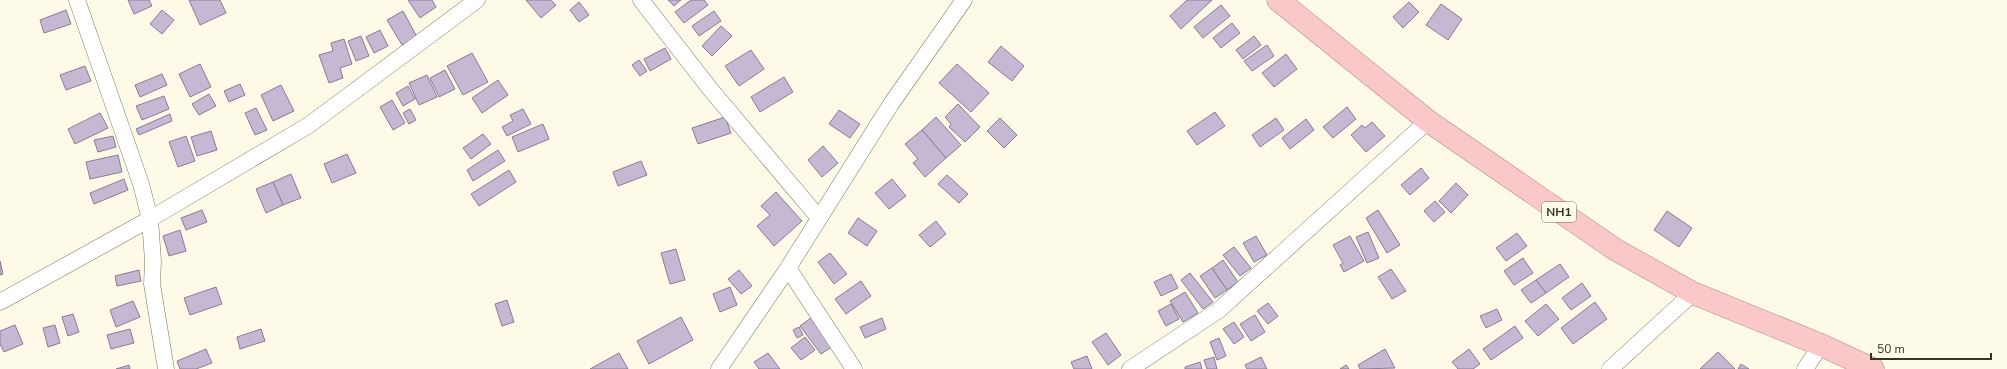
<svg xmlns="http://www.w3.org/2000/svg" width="2007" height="369" font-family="'Nunito Sans',sans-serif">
  <rect width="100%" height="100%" fill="#fefae8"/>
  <g fill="#c5b8d3" stroke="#897c95">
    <polygon points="128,0 149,0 152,6 134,14"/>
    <polygon points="189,0 220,0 226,13 200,25"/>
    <polygon points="408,0 432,0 436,7 420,18"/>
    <polygon points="526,0 551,0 556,5 541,18"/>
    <polygon points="668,0 681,0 674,6"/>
    <polygon points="691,0 704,0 708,5 684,23 675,12"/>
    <polygon points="1187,0 1212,0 1181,29 1170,16"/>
    <polygon points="579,2 589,15 579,22 570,10"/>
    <polygon points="1409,2 1419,12 1403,28 1393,17"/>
    <polygon points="1441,4 1462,19 1448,40 1426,25"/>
    <polygon points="1221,5 1230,16 1203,38 1194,27"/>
    <polygon points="66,10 71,24 44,33 40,20"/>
    <polygon points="162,10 174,20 162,34 150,24"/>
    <polygon points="403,11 417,37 402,45 387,20"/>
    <polygon points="714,11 721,21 699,36 692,26"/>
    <polygon points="1232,23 1240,33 1221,48 1213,38"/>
    <polygon points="721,26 732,36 712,56 702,46"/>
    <polygon points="380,30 388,46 374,53 366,37"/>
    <polygon points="361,36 369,56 356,61 348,41"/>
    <polygon points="1254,36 1261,45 1243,59 1236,50"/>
    <polygon points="344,39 352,64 340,68 343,78 329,83 319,55 333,51 331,43"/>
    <polygon points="1267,45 1274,56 1252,71 1244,61"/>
    <polygon points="1001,46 1024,66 1012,81 988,62"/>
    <polygon points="665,48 671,59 650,71 644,59"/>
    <polygon points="751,50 764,69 739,86 725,66"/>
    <polygon points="472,53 488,82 463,95 447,66"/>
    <polygon points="1286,54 1297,69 1274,87 1262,73"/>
    <polygon points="639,60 647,71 640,76 632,65"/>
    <polygon points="200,64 211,87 190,97 179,74"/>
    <polygon points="957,64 989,93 971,112 939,83"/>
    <polygon points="85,66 91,81 66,90 60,75"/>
    <polygon points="445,70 455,89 439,97 430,78"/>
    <polygon points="162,74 167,85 140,97 135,85"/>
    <polygon points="427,75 437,97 419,105 409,83"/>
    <polygon points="784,77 793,92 760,112 751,97"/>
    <polygon points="498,80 508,95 482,113 472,98"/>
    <polygon points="240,84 245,95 229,102 224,91"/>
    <polygon points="281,85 294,111 273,121 261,95"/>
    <polygon points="408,86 415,99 403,106 396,93"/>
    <polygon points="209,94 216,106 199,115 192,104"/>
    <polygon points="164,96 169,109 142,120 136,106"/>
    <polygon points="392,100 405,123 393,130 380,107"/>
    <polygon points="958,104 980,127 965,142 949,127 951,124 945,117"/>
    <polygon points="1347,107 1356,119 1333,138 1323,127"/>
    <polygon points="256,108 267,130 255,135 245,113"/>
    <polygon points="410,109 416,120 409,124 403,113"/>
    <polygon points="523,109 531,124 507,136 502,127 513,121 510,115"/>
    <polygon points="839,110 860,124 850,138 829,124"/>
    <polygon points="1215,112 1225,126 1197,145 1187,131"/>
    <polygon points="100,113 108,128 75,144 68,129"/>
    <polygon points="170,114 172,121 139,135 136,129"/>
    <polygon points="725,117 731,133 698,144 692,128"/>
    <polygon points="936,117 961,145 946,158 922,130"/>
    <polygon points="1000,118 1017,135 1004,148 987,131"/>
    <polygon points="1276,118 1284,130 1260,147 1252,135"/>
    <polygon points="1306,119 1314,130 1290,149 1282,138"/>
    <polygon points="1372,122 1385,136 1366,152 1351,135 1362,125 1365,128"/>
    <polygon points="543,124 549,139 518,152 512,137"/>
    <polygon points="922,130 946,158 925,177 913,163 918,159 905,144"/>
    <polygon points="211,131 217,150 197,156 191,137"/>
    <polygon points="483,134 491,144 471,159 463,148"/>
    <polygon points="113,136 116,147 98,152 94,140"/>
    <polygon points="186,136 195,161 178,167 169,142"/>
    <polygon points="823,146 838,163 822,177 808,160"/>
    <polygon points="498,150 505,161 473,181 467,170"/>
    <polygon points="347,154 356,173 332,183 324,164"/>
    <polygon points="118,155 122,172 90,179 86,162"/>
    <polygon points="641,161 647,175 618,186 613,172"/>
    <polygon points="1421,168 1429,178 1410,195 1401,185"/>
    <polygon points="509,170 516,182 479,206 471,194"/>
    <polygon points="291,174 301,198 283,205 273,182"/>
    <polygon points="947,175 968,194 959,203 938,184"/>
    <polygon points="124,179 128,190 94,204 90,193"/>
    <polygon points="892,179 906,196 889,209 875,193"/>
    <polygon points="273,182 283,205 266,213 256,189"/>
    <polygon points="1456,183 1468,195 1451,213 1439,201"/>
    <polygon points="776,192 802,221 774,246 757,226 770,215 761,206"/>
    <polygon points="1435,201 1445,212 1434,222 1424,211"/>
    <polygon points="202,210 207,222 186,230 181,218"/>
    <polygon points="1378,210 1400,245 1387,253 1366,218"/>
    <polygon points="1667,211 1692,228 1679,247 1654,230"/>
    <polygon points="858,218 877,231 867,246 848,233"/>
    <polygon points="936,221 946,234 930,247 919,235"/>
    <polygon points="180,230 186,251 169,256 163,236"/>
    <polygon points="1368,232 1379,258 1367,263 1356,237"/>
    <polygon points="1517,233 1527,246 1506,261 1496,248"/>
    <polygon points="1256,236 1267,255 1254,262 1243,243"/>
    <polygon points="1350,236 1364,261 1344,272 1340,265 1343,263 1333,245"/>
    <polygon points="1234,247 1251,268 1240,276 1223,255"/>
    <polygon points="676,249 685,280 670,284 661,253"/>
    <polygon points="830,253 847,274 834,284 818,262"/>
    <polygon points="1523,258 1533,273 1514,285 1504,271"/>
    <polygon points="1223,260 1238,282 1227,290 1212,268"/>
    <polygon points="0,261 3,274 0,275"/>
    <polygon points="1560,264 1569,277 1546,293 1536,280"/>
    <polygon points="1212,268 1227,290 1215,298 1200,276"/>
    <polygon points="1391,269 1406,291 1392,299 1378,277"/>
    <polygon points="139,270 141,281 117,286 115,276"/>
    <polygon points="739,270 752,286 741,294 728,279"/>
    <polygon points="1190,273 1213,302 1203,309 1181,280"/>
    <polygon points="1171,274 1178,288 1161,296 1154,282"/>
    <polygon points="1536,280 1546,293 1531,303 1521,290"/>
    <polygon points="861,281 871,296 846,314 835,299"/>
    <polygon points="1582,283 1591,296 1571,310 1562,298"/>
    <polygon points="216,287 222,304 190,315 184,298"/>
    <polygon points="730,287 737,305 720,312 713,294"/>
    <polygon points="1185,292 1198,313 1183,322 1170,301"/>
    <polygon points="507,300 514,322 502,326 495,304"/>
    <polygon points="133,301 140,317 116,327 110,310"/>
    <polygon points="1595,302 1607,319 1573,344 1561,328"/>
    <polygon points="1268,303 1278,316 1268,324 1257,311"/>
    <polygon points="1171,304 1179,319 1166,326 1158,311"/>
    <polygon points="1546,304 1559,319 1538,336 1525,321"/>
    <polygon points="1497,309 1502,320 1486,328 1480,316"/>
    <polygon points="73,314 79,332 68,336 62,317"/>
    <polygon points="815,315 836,344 821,354 800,326"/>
    <polygon points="1255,315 1265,332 1251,341 1240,324"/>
    <polygon points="681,317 693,340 649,364 637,341"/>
    <polygon points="882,318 886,329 865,338 860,327"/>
    <polygon points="1234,322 1244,337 1234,344 1223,329"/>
    <polygon points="15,325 23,344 4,352 0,344 0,331"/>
    <polygon points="55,325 60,343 48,347 43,328"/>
    <polygon points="1515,326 1523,338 1491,360 1483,349"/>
    <polygon points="799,327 803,335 797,338 793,330"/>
    <polygon points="130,329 134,343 111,349 107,335"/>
    <polygon points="261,329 265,341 240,349 237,337"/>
    <polygon points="1106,333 1121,355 1108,365 1092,342"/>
    <polygon points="805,337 815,350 801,360 791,348"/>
    <polygon points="1219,338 1226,356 1217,360 1210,342"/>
    <polygon points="206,349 212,363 196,369 180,369 177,361"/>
    <polygon points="1385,349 1395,368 1360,369 1358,365"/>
    <polygon points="1469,349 1480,364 1473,369 1458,369 1452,362"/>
    <polygon points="1718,352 1735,369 1700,369"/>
    <polygon points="619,353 628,369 590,369"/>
    <polygon points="768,353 780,369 759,369 754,362"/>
    <polygon points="1087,356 1092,369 1074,369 1071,362"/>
    <polygon points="1214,357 1217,369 1207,369 1204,360"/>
    <polygon points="1261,357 1267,369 1247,369 1245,365"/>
    <polygon points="1200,362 1202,369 1185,369 1185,367"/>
    <polygon points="1741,364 1749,369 1738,369"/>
    <polygon points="129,365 130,369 116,369"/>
    <polygon points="1346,365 1349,369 1340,369"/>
  </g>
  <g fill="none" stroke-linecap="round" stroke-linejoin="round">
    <defs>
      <g id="minor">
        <polyline points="77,0 141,184 150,219 153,261 152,284 166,369"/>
        <polyline points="641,0 711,90 819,218"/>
        <polyline points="788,268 854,369"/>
        <polyline points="0,302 150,219 309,125 477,0"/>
        <polyline points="719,369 788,268 891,104 964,0"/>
        <polyline points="1130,369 1219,310 1428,121"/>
        <polyline points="1610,369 1693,293"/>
        <polyline points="1805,369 1821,345"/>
      </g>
      <polyline id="trunk" points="1278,0 1428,121 1616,250 1693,293 1821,345 1873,369"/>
    </defs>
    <use href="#minor" stroke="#7f785d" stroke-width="17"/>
    <use href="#trunk" stroke="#b58b89" stroke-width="23"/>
    <use href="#minor" stroke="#fff" stroke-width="16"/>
    <use href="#trunk" stroke="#fbc8ca" stroke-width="22"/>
  </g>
  <g text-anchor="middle" stroke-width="3" stroke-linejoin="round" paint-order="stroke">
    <rect fill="#fefae8" stroke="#726f62" stroke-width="1" x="1542" y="202" width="34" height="20" rx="3"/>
    <g font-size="12" font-weight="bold" fill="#363428">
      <text x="1559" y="216">NH1</text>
    </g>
  </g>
  <path d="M1871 353v6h120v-6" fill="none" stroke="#363428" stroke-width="2"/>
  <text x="1877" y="353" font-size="12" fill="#363428" stroke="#fefae8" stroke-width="3" paint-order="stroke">50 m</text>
</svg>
